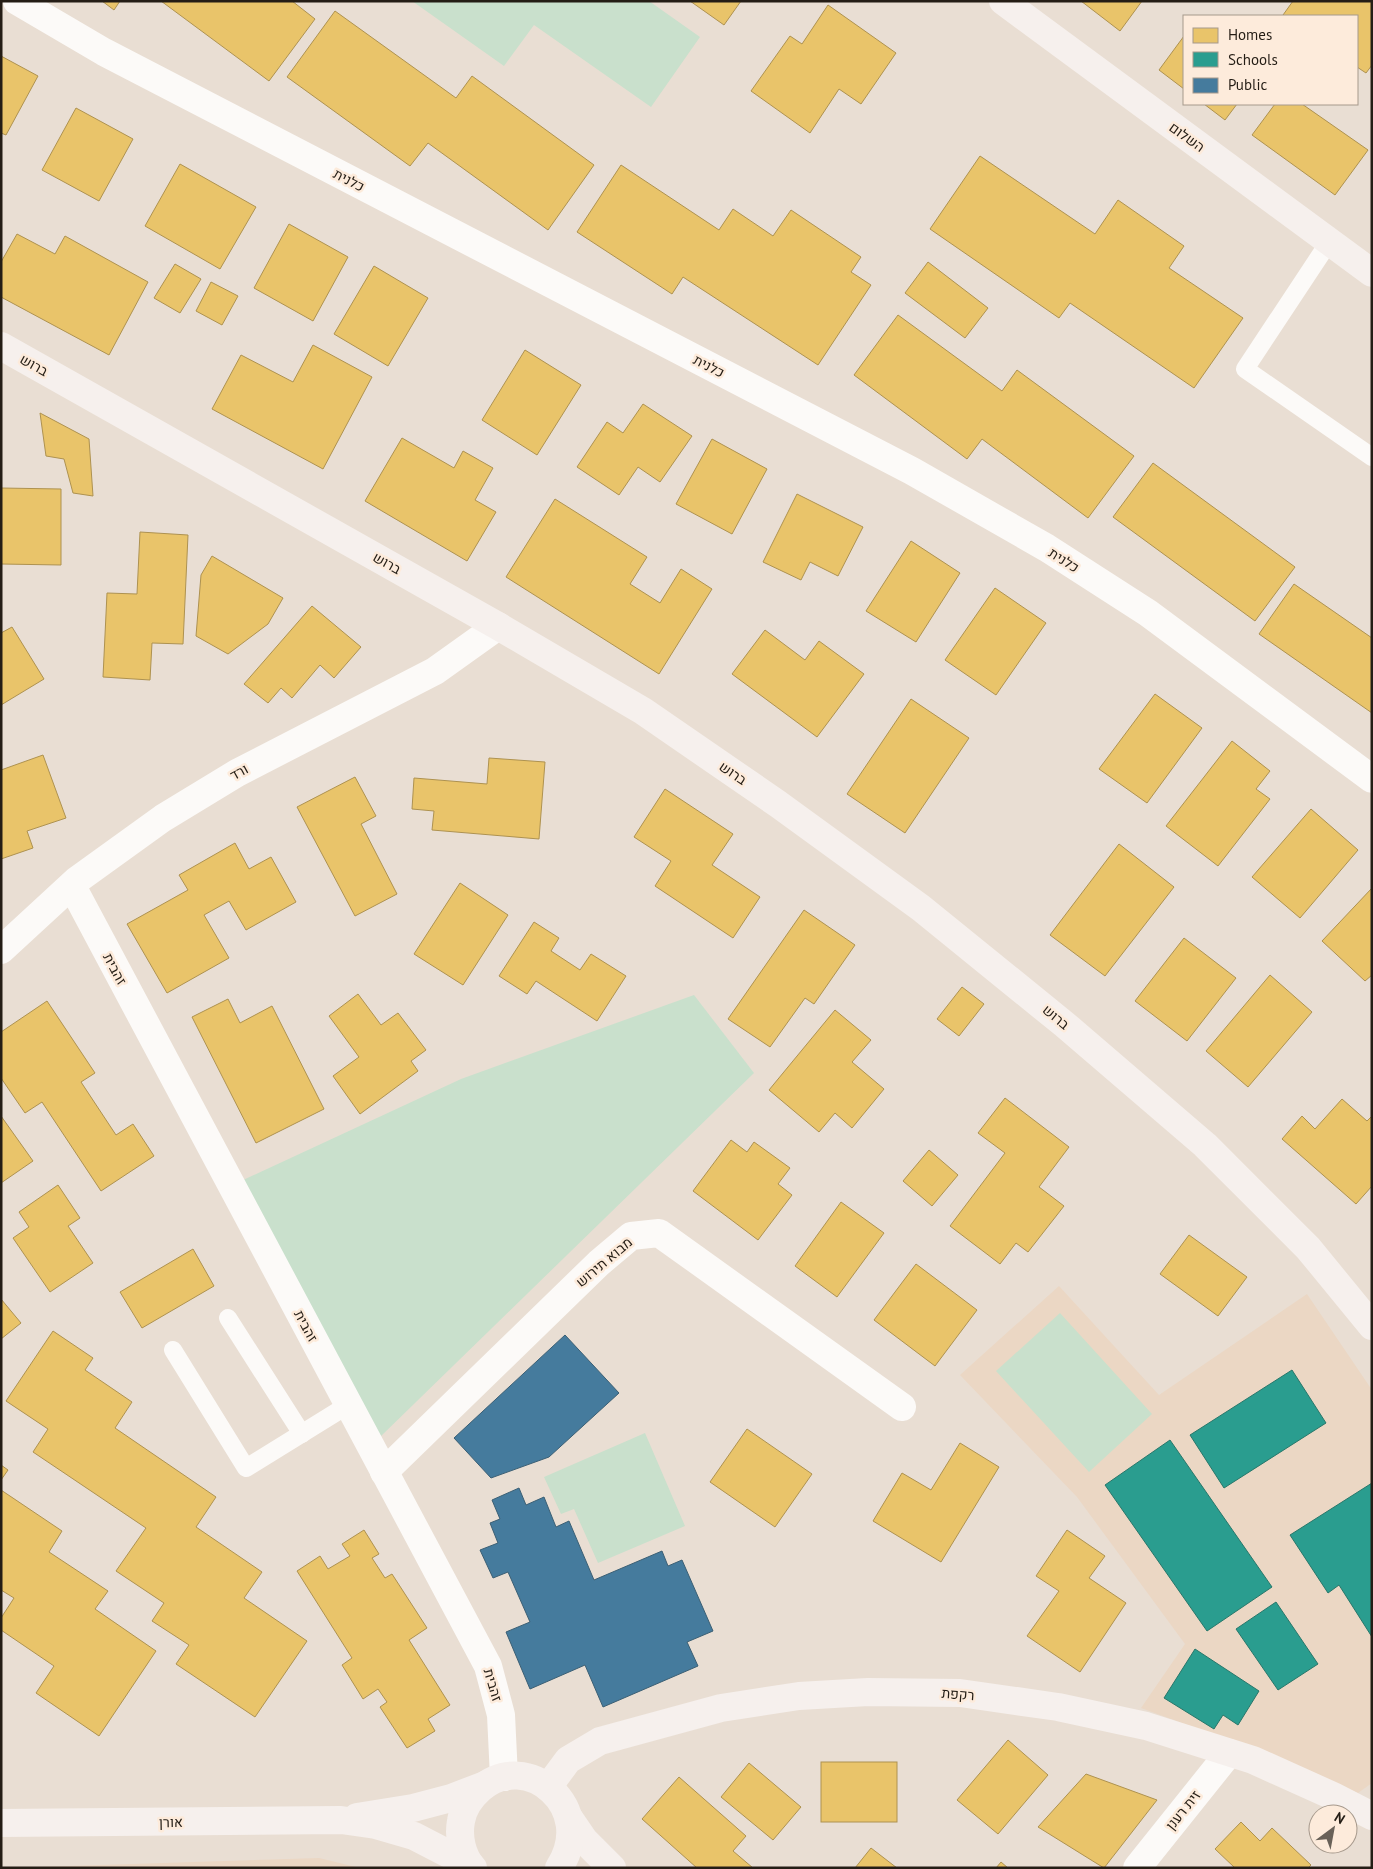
<svg xmlns="http://www.w3.org/2000/svg" width="1373" height="1869" font-family="'PT Sans',Heebo,sans-serif">
  <rect width="100%" height="100%" fill="#e9ded3"/>
  <g fill="#ebd7c4">
    <polygon points="1059,1286 1159,1395 1307,1294 1372,1390 1372,1783 1358,1793 1272,1756 1141,1708 1185,1644 1077,1497 960,1375"/>
    <polygon points="319,1858 360,1868 7,1868"/>
  </g>
  <g fill="#c9e0cc">
    <polygon points="412,1 649,1 700,37 651,107 534,25 504,66"/>
    <polygon points="694,995 754,1073 378,1439 243,1180 461,1079"/>
    <polygon points="1060,1313 1152,1414 1089,1472 996,1371"/>
    <polygon points="645,1433 685,1526 598,1563 574,1509 561,1514 544,1477"/>
  </g>
  <g fill="#e9c46a" stroke="#ae9250">
    <polygon points="102,1 120,1 114,10"/>
    <polygon points="161,1 292,1 315,19 269,81"/>
    <polygon points="690,1 741,1 724,25"/>
    <polygon points="1081,1 1142,1 1120,31"/>
    <polygon points="1293,1 1372,1 1372,65 1366,73 1357,67 1357,16 1284,16 1283,15"/>
    <polygon points="828,5 896,53 861,104 839,89 810,133 751,91 790,36 802,44"/>
    <polygon points="335,11 456,98 472,76 594,165 548,230 428,143 410,166 287,77"/>
    <polygon points="1184,36 1184,89 1159,70"/>
    <polygon points="1,56 38,76 6,135 1,133"/>
    <polygon points="1204,104 1237,104 1225,120"/>
    <polygon points="1275,104 1302,104 1368,150 1335,195 1252,135"/>
    <polygon points="76,108 133,139 99,201 42,170"/>
    <polygon points="980,156 1095,234 1118,200 1184,246 1169,268 1243,318 1194,388 1070,303 1059,318 930,229"/>
    <polygon points="180,164 256,207 220,269 145,226"/>
    <polygon points="621,165 719,230 733,209 773,236 791,210 861,257 851,272 871,285 818,365 683,277 672,294 577,232"/>
    <polygon points="289,224 348,257 313,321 254,288"/>
    <polygon points="17,234 55,254 65,236 148,282 109,355 1,297 1,262"/>
    <polygon points="928,262 988,308 965,338 905,293"/>
    <polygon points="175,264 201,279 180,313 154,298"/>
    <polygon points="374,266 428,298 388,366 334,334"/>
    <polygon points="211,282 238,296 222,325 196,311"/>
    <polygon points="898,315 1002,391 1017,370 1134,456 1088,518 982,439 967,459 854,375"/>
    <polygon points="313,345 372,377 323,469 212,409 241,355 293,382"/>
    <polygon points="525,350 581,385 537,455 482,420"/>
    <polygon points="643,404 692,436 660,482 638,467 619,495 577,467 607,422 623,433"/>
    <polygon points="40,413 89,439 93,496 73,493 64,459 46,456"/>
    <polygon points="402,438 454,468 463,451 493,468 475,500 496,512 467,561 365,501"/>
    <polygon points="712,439 767,469 732,534 676,504"/>
    <polygon points="1153,463 1295,567 1255,621 1113,517"/>
    <polygon points="1,488 61,489 61,565 1,564"/>
    <polygon points="797,494 863,527 838,576 810,562 801,580 763,562"/>
    <polygon points="555,499 647,557 630,584 660,603 681,569 712,589 659,674 506,577"/>
    <polygon points="140,532 188,535 183,644 152,643 150,680 103,677 107,593 137,594"/>
    <polygon points="911,541 960,573 916,642 866,611"/>
    <polygon points="212,556 283,598 268,624 228,654 196,636 201,575"/>
    <polygon points="1294,584 1372,638 1372,713 1259,634"/>
    <polygon points="995,588 1046,623 996,695 945,660"/>
    <polygon points="312,606 361,647 334,678 320,665 292,698 281,688 268,703 244,684"/>
    <polygon points="12,627 44,679 1,705 1,633"/>
    <polygon points="765,630 805,660 819,641 864,674 817,737 732,674"/>
    <polygon points="1155,694 1202,728 1147,803 1099,769"/>
    <polygon points="911,699 969,738 905,833 847,794"/>
    <polygon points="1232,741 1270,771 1256,789 1270,799 1218,866 1166,826"/>
    <polygon points="43,755 66,818 27,831 33,848 1,859 1,770"/>
    <polygon points="489,758 545,762 539,839 432,830 434,811 412,809 414,778 487,784"/>
    <polygon points="355,777 376,816 361,824 397,894 355,916 297,807"/>
    <polygon points="665,789 733,834 712,865 760,897 733,938 655,886 671,861 634,837"/>
    <polygon points="1311,809 1358,850 1300,918 1252,877"/>
    <polygon points="235,843 249,869 271,857 296,902 246,930 229,901 204,915 229,958 167,993 127,924 188,890 179,875"/>
    <polygon points="1119,844 1174,887 1105,976 1050,935"/>
    <polygon points="460,883 508,915 463,985 414,954"/>
    <polygon points="1372,888 1372,975 1365,981 1322,941"/>
    <polygon points="804,910 855,945 814,1004 805,998 770,1047 728,1019"/>
    <polygon points="534,922 559,938 551,951 580,970 591,954 626,976 597,1021 536,981 527,994 499,976"/>
    <polygon points="1184,938 1236,978 1187,1041 1135,1001"/>
    <polygon points="1270,975 1312,1012 1248,1087 1206,1051"/>
    <polygon points="962,987 984,1004 959,1036 937,1019"/>
    <polygon points="358,994 381,1025 398,1013 426,1050 411,1061 418,1071 360,1114 333,1076 359,1057 329,1016"/>
    <polygon points="228,999 240,1023 272,1006 324,1109 256,1143 192,1017"/>
    <polygon points="47,1001 95,1073 81,1082 116,1135 133,1124 154,1156 101,1191 42,1102 25,1113 1,1078 1,1032"/>
    <polygon points="835,1010 871,1040 852,1062 884,1089 852,1128 835,1113 819,1132 769,1090"/>
    <polygon points="1005,1098 1069,1147 1039,1187 1064,1206 1028,1252 1016,1243 1000,1264 950,1226 1005,1153 978,1133"/>
    <polygon points="1342,1099 1367,1121 1372,1116 1372,1186 1356,1204 1282,1139 1302,1116 1315,1129"/>
    <polygon points="1,1116 33,1161 1,1183"/>
    <polygon points="731,1140 747,1152 754,1142 790,1168 778,1184 792,1195 758,1240 693,1191"/>
    <polygon points="929,1150 958,1175 932,1206 903,1181"/>
    <polygon points="58,1185 80,1218 68,1226 93,1263 50,1292 13,1238 29,1227 19,1212"/>
    <polygon points="841,1202 884,1233 837,1297 795,1266"/>
    <polygon points="1189,1235 1247,1277 1218,1316 1160,1274"/>
    <polygon points="193,1249 214,1286 142,1328 120,1292"/>
    <polygon points="916,1264 977,1310 935,1366 874,1320"/>
    <polygon points="1,1299 21,1323 1,1339"/>
    <polygon points="53,1331 93,1358 85,1370 132,1402 115,1428 216,1497 196,1527 262,1572 244,1598 307,1641 255,1717 176,1664 189,1645 152,1621 164,1603 116,1571 146,1528 33,1452 48,1429 6,1401"/>
    <polygon points="747,1429 812,1474 775,1527 710,1482"/>
    <polygon points="960,1443 999,1467 941,1562 873,1521 902,1473 931,1490"/>
    <polygon points="1,1465 8,1470 1,1480"/>
    <polygon points="1,1490 62,1531 49,1552 108,1591 95,1609 156,1651 99,1736 36,1693 54,1666 1,1630 1,1618 14,1598 1,1590"/>
    <polygon points="364,1530 379,1554 372,1558 385,1578 392,1574 427,1628 409,1640 450,1705 428,1719 435,1731 407,1748 380,1707 387,1702 378,1689 363,1699 342,1665 352,1658 297,1571 320,1556 328,1569 350,1556 342,1544"/>
    <polygon points="1067,1530 1105,1556 1089,1578 1126,1603 1080,1672 1027,1636 1059,1591 1036,1576"/>
    <polygon points="1008,1740 1048,1775 998,1834 957,1800"/>
    <rect x="821" y="1762" width="76" height="60"/>
    <polygon points="749,1763 801,1807 773,1840 721,1797"/>
    <polygon points="1086,1774 1157,1800 1104,1868 1038,1827"/>
    <polygon points="679,1777 746,1836 733,1851 753,1868 697,1868 642,1819"/>
    <polygon points="1241,1822 1260,1841 1272,1828 1311,1865 1308,1868 1235,1868 1215,1849"/>
    <polygon points="871,1848 897,1868 855,1868"/>
    <polygon points="1001,1862 1008,1868 996,1868"/>
  </g>
  <g fill="#2a9d8f" stroke="#28776a">
    <polygon points="1292,1370 1326,1423 1224,1488 1190,1435"/>
    <polygon points="1170,1440 1272,1587 1207,1631 1105,1485"/>
    <polygon points="1372,1483 1372,1637 1339,1585 1328,1593 1290,1535"/>
    <polygon points="1276,1602 1318,1664 1278,1690 1236,1629"/>
    <polygon points="1195,1649 1259,1691 1238,1725 1223,1715 1214,1729 1164,1698"/>
  </g>
  <g fill="#457b9d" stroke="#3b5f74">
    <polygon points="565,1335 619,1393 549,1457 491,1478 454,1438"/>
    <polygon points="519,1488 526,1505 544,1497 556,1527 569,1521 594,1580 662,1551 668,1566 682,1560 713,1631 687,1642 698,1666 603,1707 585,1665 530,1689 506,1632 530,1622 508,1572 493,1578 480,1550 498,1543 490,1523 500,1519 492,1500"/>
  </g>
  <g fill="none" stroke-linecap="round" stroke-linejoin="round">
    <g stroke="#fcfaf8" stroke-width="18">
      <polyline points="1329,242 1245,369 1372,457"/>
      <polyline points="228,1318 302,1434"/>
      <polyline points="173,1350 246,1468 348,1405"/>
    </g>
    <g stroke="#fcfaf8" stroke-width="28">
      <polyline points="17,1 104,52 912,471 1047,548 1148,613 1372,779"/>
      <polyline points="72,886 488,1666 501,1715 504,1777"/>
      <polyline points="1,950 77,880 163,818 237,773 435,671 498,626"/>
      <polyline points="384,1472 599,1263 631,1236 659,1233 902,1407"/>
      <polyline points="1137,1868 1229,1753"/>
    </g>
    <g stroke="#f6f0ed" stroke-width="28">
      <polyline points="1003,1 1372,273"/>
      <polyline points="1,346 498,626 643,711 778,804 921,908 1064,1024 1205,1145 1308,1248 1372,1326"/>
      <polyline points="548,1787 568,1760 600,1741 721,1708 799,1696 868,1692 960,1693 1058,1707 1146,1726 1253,1760 1333,1796 1372,1816"/>
      <polyline points="357,1817 413,1808 451,1798 485,1785"/>
      <polyline points="569,1818 584,1840 612,1868"/>
      <polyline points="1,1823 341,1820 376,1825 414,1836 470,1865"/>
      <path d="M473,1868C462,1856 458,1837 461,1821C463,1808 470,1798 480,1789C527,1748 598,1808 559,1868"/>
    </g>
  </g>
  <g text-anchor="middle" stroke-width="5" stroke-linejoin="round" paint-order="stroke">
    <g font-size="14" fill="#241d15" stroke="#fdebdb">
      <text transform="translate(1187 137) rotate(36)" y="5">השלום</text>
      <text transform="translate(349 180) rotate(27)" y="5">כלנית</text>
      <text transform="translate(34 365) rotate(29)" y="5">ברוש</text>
      <text transform="translate(709 366) rotate(27)" y="5">כלנית</text>
      <text transform="translate(1064 560) rotate(32)" y="5">כלנית</text>
      <text transform="translate(387 563) rotate(29)" y="5">ברוש</text>
      <text transform="translate(239 772) rotate(-29)" y="5">ורד</text>
      <text transform="translate(733 773) rotate(34)" y="5">ברוש</text>
      <text transform="translate(115 969) rotate(62)" y="5">זהבית</text>
      <text transform="translate(1056 1017) rotate(39)" y="5">ברוש</text>
      <text transform="translate(604 1262) rotate(-40)" y="5">מבוא תירוש</text>
      <text transform="translate(306 1326) rotate(62)" y="5">זהבית</text>
      <text transform="translate(493 1685) rotate(74)" y="5">זהבית</text>
      <text transform="translate(958 1694) rotate(4)" y="5">רקפת</text>
      <text transform="translate(1183 1810) rotate(-51)" y="5">זית רענן</text>
      <text transform="translate(171 1822) rotate(-1)" y="5">אורן</text>
    </g>
  </g>
  <rect width="1373" height="1869" fill="none" stroke="#241d15" stroke-width="5"/>
  <rect x="1183" y="15" width="175" height="90" fill="#fdebdb" stroke="#a6998c"/>
  <rect x="1193" y="28" width="25" height="15" fill="#e9c46a" stroke="#a6998c"/>
  <text x="1228" y="40" font-size="15" fill="#241d15">Homes</text>
  <rect x="1193" y="52" width="25" height="15" fill="#2a9d8f" stroke="#a6998c"/>
  <text x="1228" y="65" font-size="15" fill="#241d15">Schools</text>
  <rect x="1193" y="78" width="25" height="15" fill="#457b9d" stroke="#a6998c"/>
  <text x="1228" y="90" font-size="15" fill="#241d15">Public</text>
  <g transform="translate(1333 1829) rotate(32)"><circle r="24" fill="#fdebdb" stroke="#a6998c"/>
  <path d="M0-4L9 19L0 12L-9 19Z" fill="#696158"/>
  <text y="-8" font-size="14" font-weight="bold" text-anchor="middle" fill="#241d15">N</text>
  </g>
</svg>
